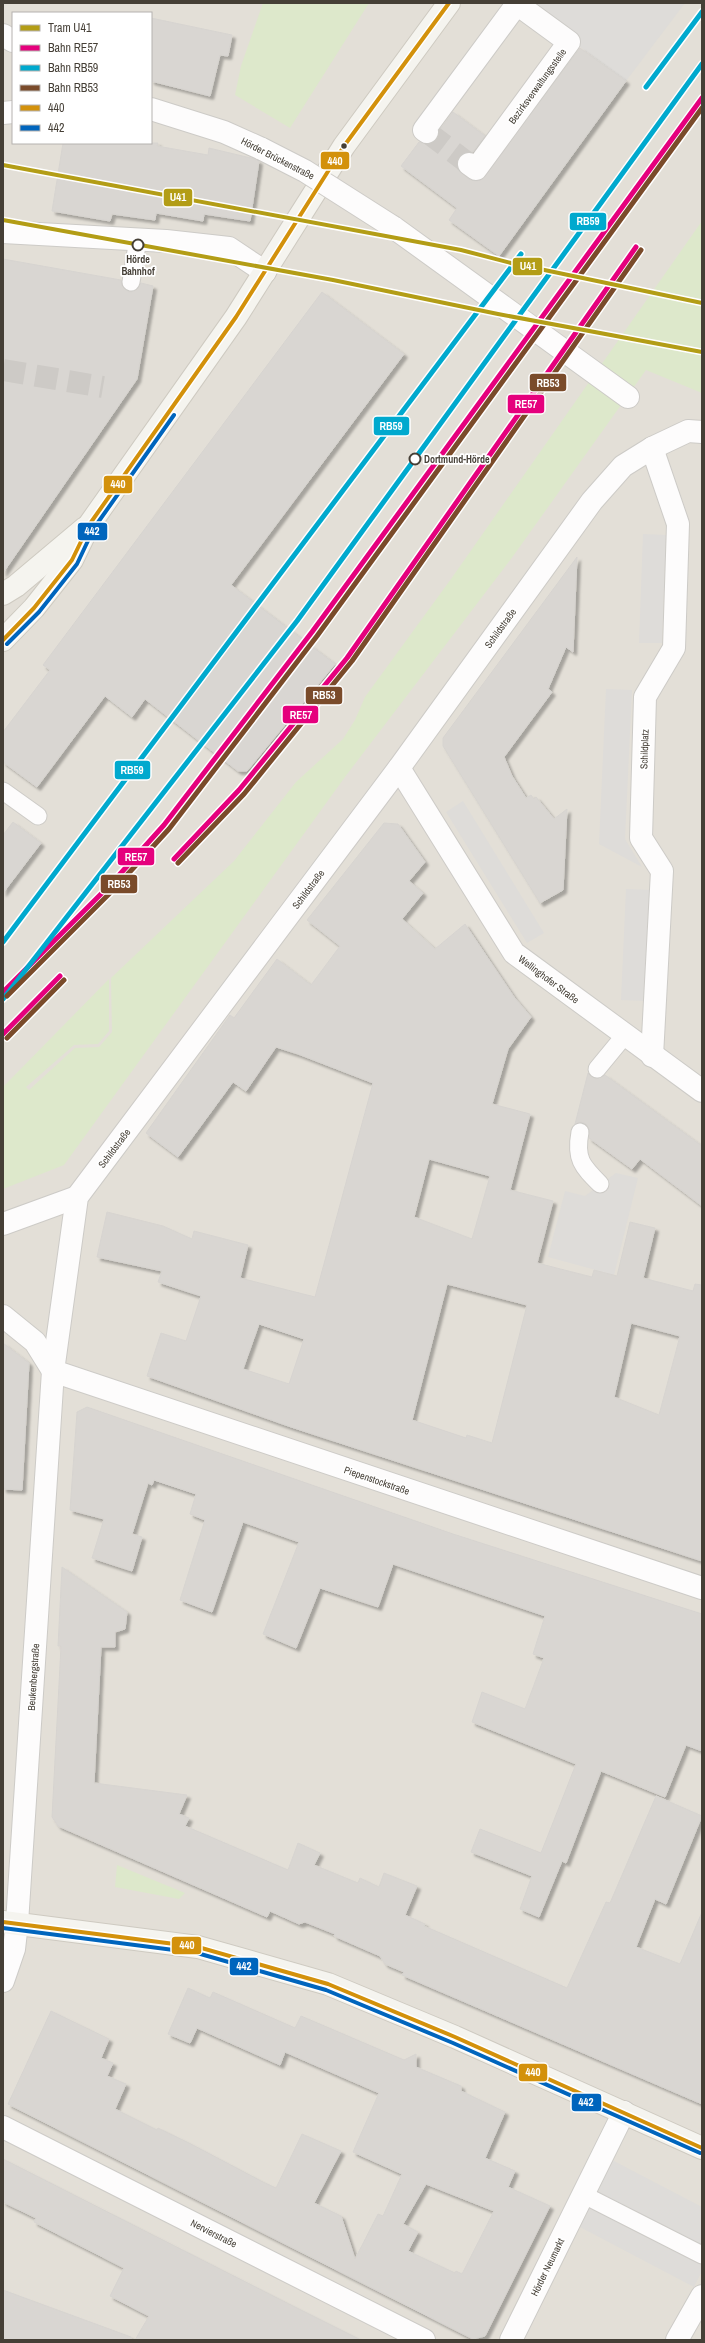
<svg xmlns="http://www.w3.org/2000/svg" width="705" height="2343" font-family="'Archivo Narrow',sans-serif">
  <defs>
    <filter id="shadow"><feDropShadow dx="3.5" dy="3.5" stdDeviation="1" flood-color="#0004"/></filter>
  </defs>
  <rect width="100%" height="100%" fill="#efedea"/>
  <path fill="#e3dfd7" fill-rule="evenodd" d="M3,3H702V2340H3ZM13,13H151V143H13Z"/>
  <g fill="#dde8cb">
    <polygon points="263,3 369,3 290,128 235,95 241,66"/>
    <polygon points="702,221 702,393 646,370 511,559 345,777 64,1165 3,1189 3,1087 109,979 109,1031 98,1044 74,1045 26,1087 29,1090 75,1048 99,1047 112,1032 111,978 234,861 296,782 343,739 355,720 365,697 451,579"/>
    <polygon points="117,1865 185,1893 179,1899 115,1887"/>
  </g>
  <g fill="#dedcd9">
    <polygon points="521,3 685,3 626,81"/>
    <polygon points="643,534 666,535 662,643 639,643"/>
    <polygon points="606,689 632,690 625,839 642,867 599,844"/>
    <polygon points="463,801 544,933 527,943 446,812"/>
    <polygon points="626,889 652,890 646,1001 621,1000"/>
    <polygon points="616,1173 638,1178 614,1275 548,1257 565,1191 585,1196"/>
    <polygon points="612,2160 702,2207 702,2271 694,2287 578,2226"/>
  </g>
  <g fill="#d9d6d2" stroke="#d7d4d0" fill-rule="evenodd" filter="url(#shadow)">
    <polygon points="151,18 232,35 228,56 220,55 210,96 151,81"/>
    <polygon points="580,48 626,81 499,256 449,220 457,208 401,166 419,142 427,144 437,139 439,131 453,112 485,136 473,152 463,153 459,157 457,163 458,170 469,179 475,181 481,180"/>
    <polygon points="63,143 158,143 157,146 208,155 209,148 251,158 259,161 250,221 204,214 203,221 156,213 155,220 112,214 110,221 52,211"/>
    <polygon points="3,259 121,280 122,286 129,292 135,291 141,283 153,286 137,379 3,573"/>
    <polygon points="322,292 404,354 231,585 335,664 247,771 238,771 145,699 132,717 105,696 37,787 3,762 3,732 50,670 43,665"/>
    <polygon points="577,557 573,652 566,647 548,689 552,692 504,757 512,776 526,798 531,795 534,799 536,797 554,819 567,809 563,890 540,903 443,746 443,738"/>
    <polygon points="13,822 41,843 3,893 3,835"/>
    <path d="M384,823L398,824L425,862L409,881L423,893L402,919L435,949L465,924L514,997L531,1017L508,1049L492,1104L530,1114L510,1190L553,1201L537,1263L592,1277L594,1270L617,1276L630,1222L655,1228L643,1278L693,1291L695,1284L702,1285V1561L291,1427L147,1376L161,1333L186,1341L201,1296L158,1282L162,1271L97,1257L107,1212L163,1226L192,1239L194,1231L248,1245L240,1278L315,1297L373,1083L298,1054L276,1047L246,1091L233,1082L178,1157L146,1133L230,1015L234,1018L277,959L311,985L340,946L307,920ZM429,1159L490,1176L472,1239L414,1217ZM447,1284L527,1305L492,1443L467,1435L466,1438L412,1420ZM631,1323L680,1336L659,1415L614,1397ZM259,1324L304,1339L289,1384L243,1369Z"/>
    <polygon points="588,1073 596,1079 605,1075 702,1146 702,1206 640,1159 632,1169 589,1138 589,1129 586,1124 581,1122 575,1124"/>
    <polygon points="3,1343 29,1363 22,1490 3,1489"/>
    <polygon points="87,1407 453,1534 702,1614 702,1751 686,1745 665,1797 601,1771 566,1863 562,1861 539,1917 520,1909 532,1876 471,1852 480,1829 541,1853 576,1764 472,1722 482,1692 525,1709 544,1658 533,1654 545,1616 393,1564 378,1607 320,1588 296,1648 263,1634 299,1542 243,1522 212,1612 180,1600 205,1520 190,1514 196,1494 154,1480 152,1485 148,1483 132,1534 142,1537 132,1571 92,1558 104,1519 70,1510 77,1412"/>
    <polygon points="62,1567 127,1612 125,1629 115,1632 115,1647 101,1647 94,1783 187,1795 179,1814 189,1818 185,1826 288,1870 298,1843 320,1853 314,1865 358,1883 360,1878 379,1887 384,1873 417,1886 405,1915 425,1924 424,1926 567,1988 606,1902 610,1903 656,1796 702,1816 666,1904 655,1899 636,1947 680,1964 702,1912 702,2104 402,1975 404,1972 385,1964 380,1956 334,1936 335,1934 305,1922 299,1924 270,1911 267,1917 58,1826 52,1817 61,1646 58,1646"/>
    <path d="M188,1988L210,1998L213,1992L295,2028L301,2016L404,2060L416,2054V2067L461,2086V2091L505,2112L485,2158L515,2171L508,2187L550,2206L485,2336L473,2339L8,2104L51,2011L109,2039L101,2058L113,2063L107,2076L126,2084L115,2109L157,2130L158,2128L189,2143L263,2182L276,2188L302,2134L341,2151L314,2203L341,2216L355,2259L378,2214L383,2216L402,2174L353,2152L379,2093L285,2052L280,2065L197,2028L190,2043L168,2034ZM426,2184L494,2211L462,2274L456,2271L455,2273L408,2251L418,2232L403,2224Z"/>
    <polygon points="3,2159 291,2305 361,2340 135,2340 149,2316 110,2296 124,2268 34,2222 36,2218 3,2202"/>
    <polygon points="3,2290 131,2337 131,2340 3,2340"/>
  </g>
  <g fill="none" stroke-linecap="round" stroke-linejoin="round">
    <g stroke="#cdcac6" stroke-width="22" stroke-dasharray="22 11" stroke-linecap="butt">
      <polyline points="427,132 469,164"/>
      <polyline points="3,370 103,387"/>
    </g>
    <defs>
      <g id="lane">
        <polyline points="131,282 138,239"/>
        <polyline points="3,791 38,816"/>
        <polyline points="597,1069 625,1035"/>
        <path d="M580,1132C575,1159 582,1166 600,1184"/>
        <polyline points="584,2195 702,2255"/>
      </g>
      <g id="street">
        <polyline points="3,35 13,41"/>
        <polyline points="151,109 224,132 262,149"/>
        <polyline points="3,113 13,112"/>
        <polyline points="427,132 424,130 517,4 569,42 476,169 469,164"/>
        <polyline points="393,227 628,397"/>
        <polyline points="3,232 166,241 229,248 265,272"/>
        <polyline points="652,448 678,524 674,648 645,697 641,838 662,871 652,1056"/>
        <polyline points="399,768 514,953 702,1091"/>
        <polyline points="3,1224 77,1197"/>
        <polyline points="3,1316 35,1342 53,1371"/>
        <polyline points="53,1371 702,1588"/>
        <polyline points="3,1981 14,1949 17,1923 53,1371 77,1197 399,768 592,501 623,466 652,448 688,431 702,432"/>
        <polyline points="3,2127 424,2340"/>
        <polyline points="511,2340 624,2112"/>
        <polyline points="677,2340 702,2296"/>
      </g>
      <g id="secondary">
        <polyline points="3,594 16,586 85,528"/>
        <polyline points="3,640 34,608 72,560 89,525 236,317 344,146 449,3"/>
        <polyline points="3,1922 198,1947 328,1984 455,2037 702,2148"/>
      </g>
    </defs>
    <use href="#lane" stroke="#cdcbc7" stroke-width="19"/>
    <use href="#street" stroke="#cdcbc7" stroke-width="24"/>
    <use href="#secondary" stroke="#cecac1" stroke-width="24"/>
    <use href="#lane" stroke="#fdfcfc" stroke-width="17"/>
    <use href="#street" stroke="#fdfcfc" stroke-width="22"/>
    <use href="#secondary" stroke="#f5f4ef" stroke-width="22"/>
    <defs>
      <polyline id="street-bridge" points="262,149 305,171 393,227"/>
    </defs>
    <use href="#street-bridge" stroke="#cdcbc7" stroke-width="24" stroke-linecap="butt"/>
    <use href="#street-bridge" stroke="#fdfcfc" stroke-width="22"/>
    <defs>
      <g id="bus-1">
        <polyline points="3,640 34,608 72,560 89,525 236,317 344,146 449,3"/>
        <polyline points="3,1922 198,1947 328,1984 455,2037 702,2148"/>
      </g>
      <g id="bus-2">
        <polyline points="7,644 39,612 77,564 94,528 174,415"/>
        <polyline points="3,1928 197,1953 326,1990 453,2043 700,2153"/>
      </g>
    </defs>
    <use href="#bus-1" stroke="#fff" stroke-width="7"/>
    <use href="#bus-2" stroke="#fff" stroke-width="7"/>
    <use href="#bus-1" stroke="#d3910b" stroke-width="4"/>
    <use href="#bus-2" stroke="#0065bd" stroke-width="4"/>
    <defs>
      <g id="rail-1">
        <polyline points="174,859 239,790 347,658 636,247"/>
        <polyline points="3,992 112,883 164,825 312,632 702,98"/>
        <polyline points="3,1034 60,976"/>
      </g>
      <g id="rail-2">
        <polyline points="646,87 702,12"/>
        <polyline points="3,942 521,254"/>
        <polyline points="3,999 297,621 702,64"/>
      </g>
      <g id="rail-3">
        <polyline points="178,863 244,794 352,661 641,250"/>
        <polyline points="7,996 116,887 169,829 317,636 702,108"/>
        <polyline points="7,1038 64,980"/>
      </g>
    </defs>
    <use href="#rail-1" stroke="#fff" stroke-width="8"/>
    <use href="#rail-2" stroke="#fff" stroke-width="8"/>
    <use href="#rail-3" stroke="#fff" stroke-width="8"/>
    <use href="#rail-1" stroke="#e5007d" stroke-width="5"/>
    <use href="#rail-2" stroke="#00a9ce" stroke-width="5"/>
    <use href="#rail-3" stroke="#7a4b2a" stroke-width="5"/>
    <defs>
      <g id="tram-1">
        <polyline points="3,165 461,250 511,263 702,303"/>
        <polyline points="3,220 333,280 498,314 702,352"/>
      </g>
    </defs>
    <use href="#tram-1" stroke="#fff" stroke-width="7"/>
    <use href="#tram-1" stroke="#b39d16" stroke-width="4"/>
  </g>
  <circle fill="#453f36" stroke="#fff" stroke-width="1.5" cx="344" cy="146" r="3.5"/>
  <g fill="#fff" stroke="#453f36" stroke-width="2">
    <circle cx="138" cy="245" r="5.5"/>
    <circle cx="415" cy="459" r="5.5"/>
  </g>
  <g text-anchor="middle" stroke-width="3.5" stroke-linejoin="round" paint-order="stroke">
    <g font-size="10" fill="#453f36" stroke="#fff">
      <text transform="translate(537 86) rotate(-54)" y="4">Bezirksverwaltungsstelle</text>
      <text transform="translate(278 158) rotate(27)" y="4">Hörder Brückenstraße</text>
      <text transform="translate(500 628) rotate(-54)" y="4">Schildstraße</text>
      <text transform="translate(644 749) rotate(-88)" y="4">Schildplatz</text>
      <text transform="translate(308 889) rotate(-53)" y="4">Schildstraße</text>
      <text transform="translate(549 979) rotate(37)" y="4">Wellinghofer Straße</text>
      <text transform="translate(114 1148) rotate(-53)" y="4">Schildstraße</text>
      <text transform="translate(377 1480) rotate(19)" y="4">Piepenstockstraße</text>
      <text transform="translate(33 1677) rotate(-86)" y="4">Beukenbergstraße</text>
      <text transform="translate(214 2233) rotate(27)" y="4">Nervierstraße</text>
      <text transform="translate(547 2267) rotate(-64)" y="4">Hörder Neumarkt</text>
    </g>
    <g font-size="10" font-weight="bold" fill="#453f36" stroke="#fff">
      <text x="138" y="263">Hörde<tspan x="138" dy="12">Bahnhof</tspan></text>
      <text x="424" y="463" text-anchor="start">Dortmund-Hörde</text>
    </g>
  </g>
  <g stroke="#fff" stroke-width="1.5">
    <rect x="320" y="151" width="30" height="19" rx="4" fill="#d3910b"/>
    <rect x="163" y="188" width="30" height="19" rx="4" fill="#b39d16"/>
    <rect x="569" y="212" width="38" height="19" rx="4" fill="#00a9ce"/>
    <rect x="512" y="257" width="31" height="19" rx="4" fill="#b39d16"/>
    <rect x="529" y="373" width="38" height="19" rx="4" fill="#7a4b2a"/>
    <rect x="507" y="394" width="38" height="20" rx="4" fill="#e5007d"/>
    <rect x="373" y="416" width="37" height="20" rx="4" fill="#00a9ce"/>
    <rect x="103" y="475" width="30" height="19" rx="4" fill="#d3910b"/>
    <rect x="77" y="522" width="31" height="19" rx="4" fill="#0065bd"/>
    <rect x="305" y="686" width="38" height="19" rx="4" fill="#7a4b2a"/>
    <rect x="282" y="705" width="37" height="19" rx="4" fill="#e5007d"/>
    <rect x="114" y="760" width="37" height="20" rx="4" fill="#00a9ce"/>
    <rect x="117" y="847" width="38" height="19" rx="4" fill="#e5007d"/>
    <rect x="100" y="874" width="38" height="20" rx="4" fill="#7a4b2a"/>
    <rect x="171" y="1936" width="31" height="19" rx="4" fill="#d3910b"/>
    <rect x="229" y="1957" width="30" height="19" rx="4" fill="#0065bd"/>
    <rect x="518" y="2063" width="30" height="19" rx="4" fill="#d3910b"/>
    <rect x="571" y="2093" width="31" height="19" rx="4" fill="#0065bd"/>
  </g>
  <g font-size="11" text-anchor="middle" font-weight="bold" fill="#fff">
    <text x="335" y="165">440</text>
    <text x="178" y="201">U41</text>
    <text x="588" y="225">RB59</text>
    <text x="528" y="270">U41</text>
    <text x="548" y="387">RB53</text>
    <text x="526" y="408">RE57</text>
    <text x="391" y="430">RB59</text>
    <text x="118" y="488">440</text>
    <text x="92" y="535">442</text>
    <text x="324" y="699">RB53</text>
    <text x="301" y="719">RE57</text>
    <text x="132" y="774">RB59</text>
    <text x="136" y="861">RE57</text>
    <text x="119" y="888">RB53</text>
    <text x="187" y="1949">440</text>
    <text x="244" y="1970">442</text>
    <text x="533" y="2076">440</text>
    <text x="586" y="2106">442</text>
  </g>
  <rect width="705" height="2343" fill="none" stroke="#453f36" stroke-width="8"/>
  <rect x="12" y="12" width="140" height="132" fill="#ffffff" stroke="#b5b2af"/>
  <rect x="20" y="25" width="20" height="6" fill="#b39d16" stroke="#b5b2af"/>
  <text x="48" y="32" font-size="12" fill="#453f36">Tram U41</text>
  <rect x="20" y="45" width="20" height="6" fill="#e5007d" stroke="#b5b2af"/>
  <text x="48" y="52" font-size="12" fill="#453f36">Bahn RE57</text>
  <rect x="20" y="65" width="20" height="6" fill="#00a9ce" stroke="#b5b2af"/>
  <text x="48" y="72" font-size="12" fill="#453f36">Bahn RB59</text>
  <rect x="20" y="85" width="20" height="6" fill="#7a4b2a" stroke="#b5b2af"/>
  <text x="48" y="92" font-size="12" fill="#453f36">Bahn RB53</text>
  <rect x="20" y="105" width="20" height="6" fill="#d3910b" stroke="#b5b2af"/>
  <text x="48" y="112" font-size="12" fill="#453f36">440</text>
  <rect x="20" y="125" width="20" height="6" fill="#0065bd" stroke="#b5b2af"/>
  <text x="48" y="132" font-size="12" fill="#453f36">442</text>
</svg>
